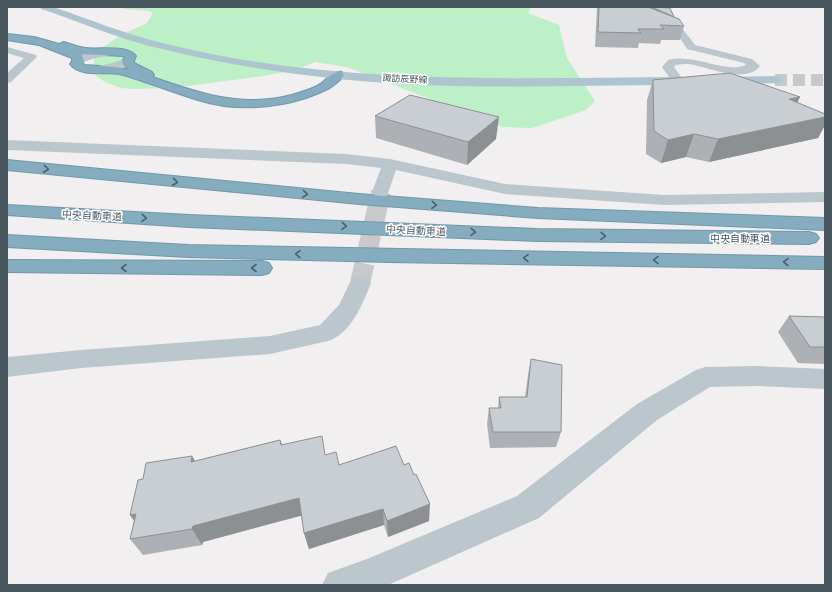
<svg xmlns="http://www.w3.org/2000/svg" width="832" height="592" font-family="'Fira Sans','Noto Sans JP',sans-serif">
  <rect width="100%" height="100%" fill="#f2eff0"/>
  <polygon fill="#bdf0c7" points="124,7 531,7 528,13 559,25 567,58 595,101 586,110 532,128 502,127 347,67 315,62 296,70 263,76 172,88 134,89 121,88 105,82 96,76 93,54 121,35 147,23 153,13 149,11 123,9"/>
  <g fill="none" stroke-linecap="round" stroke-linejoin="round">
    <polyline stroke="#c7c9cb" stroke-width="20" stroke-dasharray="20 10" stroke-linecap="butt" points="360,283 381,192"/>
    <polyline stroke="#c7c9cb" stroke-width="12" stroke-dasharray="12 6" stroke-linecap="butt" points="775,80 825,80"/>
    <defs>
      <g id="highway">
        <path d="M7,34L34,37L59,44L64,42C71,44 78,47 85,48C99,50 127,44 136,56L134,61V63L152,72L154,75L152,77C190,90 229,104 269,99C282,98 305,92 317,86C326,82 331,70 342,72L344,75C335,88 320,93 306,98C272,109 232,111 198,100C171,92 146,81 119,74C105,71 80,78 70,64L72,61V58L39,45L7,40ZM81,54L123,56L125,57L122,61L123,65L130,70L115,67L85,65L82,63L84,61Z"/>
        <polygon points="7,160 359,194 538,208 825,218 825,230 538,218 359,204 7,170"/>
        <polygon points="7,205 189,215 537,229 809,232 816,234 819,238 816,242 809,244 537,241 189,227 7,215"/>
        <polygon points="7,235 188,245 825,257 825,269 390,262 188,257 7,247"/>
        <polygon points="7,260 262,261 269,263 272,268 269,273 262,275 7,272"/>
      </g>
    </defs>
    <use href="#highway" stroke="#7198ab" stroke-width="2"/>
    <g fill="#bbc7cc" fill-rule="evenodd">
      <path d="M628,7H636L682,28L695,45L752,59L760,66C746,85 706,66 688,64C684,64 680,64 676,65L674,67L684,81L682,84H674L662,67L668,60C695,53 724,74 746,65L744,63L687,49L676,32L630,12Z"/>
      <polygon points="7,47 36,55 37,57 11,82 7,83 7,73 24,58 7,53"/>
      <path d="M106,50L110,51L111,53L110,55L92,59L78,64L72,61C79,52 96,52 106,50Z"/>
      <path d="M128,58L134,61C127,69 104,74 94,71L92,69L94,67L113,63Z"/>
      <polygon points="7,140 346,154 390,159 505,184 664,195 825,192 825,202 664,205 505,194 396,170 387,196 381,197 375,196 372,192 381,168 346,164 7,150"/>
      <path d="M360,276L368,278L371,283C363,303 351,334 328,341L270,354L81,368L7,377V357L81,350L270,336L320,325L339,305L352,278Z"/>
      <polygon points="757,366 825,369 825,389 757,386 710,387 657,420 539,518 388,585 322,585 328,573 367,559 517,496 637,404 696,370 705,367"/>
    </g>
    <g fill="#aec5cf" fill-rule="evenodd">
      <path d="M40,7H53C89,19 125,34 162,43C332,86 508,78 682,77L686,78L688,81L686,84L682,85C588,85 494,89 401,84C320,79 240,68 162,49C120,40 81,22 41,9Z"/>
      <polygon points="775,76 779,77 781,80 779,83 722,85 718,84 716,81 718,78 722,77"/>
    </g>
    <use href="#highway" fill="#86adbf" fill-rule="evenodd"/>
  </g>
  <g fill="#adb1b5">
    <polygon points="597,7 648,7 652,8 652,7 674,17 684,26 680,40 661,40 660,44 639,43 638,48 595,47"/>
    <polygon points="653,80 797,103 825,114 825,125 818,138 709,162 686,157 661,163 646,154 647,100"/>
    <polygon points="375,116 496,139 467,165 376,138"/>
    <polygon points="789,316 825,317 825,364 798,363 778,332"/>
    <polygon points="531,359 561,432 556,447 490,448 487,424 489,408 498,408 499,397 525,397 528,375"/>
    <polygon points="280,440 282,444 326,455 339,465 404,465 429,521 388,537 384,525 309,549 304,533 301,515 203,542 202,545 143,555 130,539 134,521 130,515 143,479 192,456 195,461"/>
  </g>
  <g fill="#8d9093">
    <polygon points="800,97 790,118 789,99"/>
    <polygon points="499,117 496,139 467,165 468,142"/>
    <polygon points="825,117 825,125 818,138 709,162 718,139"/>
    <polygon points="694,134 686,157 661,163 668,140"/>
    <polygon points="192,456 201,473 191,462"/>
    <polygon points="299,498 304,515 203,542 202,545 192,529 193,526"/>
    <polygon points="430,504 429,521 388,537 387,521"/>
    <polygon points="383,509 384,525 309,549 304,533"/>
    <polygon points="136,514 142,531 130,515"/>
  </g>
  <g fill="#c9ced2" stroke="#8d9093">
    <polygon points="599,7 648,7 679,19 684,26 660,25 664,29 638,29 641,33 598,32"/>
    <polygon points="652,7 670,8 674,17"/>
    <polygon points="730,73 800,97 789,99 825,114 825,117 718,139 694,134 668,140 654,131 653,80"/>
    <polygon points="410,95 499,117 468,142 375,116"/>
    <polygon points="789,316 825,317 825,347 810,347"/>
    <polygon points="531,359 562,365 561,432 493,432 489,408 501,408 499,397 527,397"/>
    <polygon points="322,436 325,455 336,452 339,465 396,446 404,465 409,463 414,475 416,474 430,504 387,521 383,509 304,533 299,498 193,526 192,529 130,539 136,514 130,515 138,480 143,479 146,463 192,456 191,462 280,440 281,445"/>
  </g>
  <defs><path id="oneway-chevron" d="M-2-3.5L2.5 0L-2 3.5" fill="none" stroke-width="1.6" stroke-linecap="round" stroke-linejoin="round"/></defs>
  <g stroke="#4d6067">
    <use href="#oneway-chevron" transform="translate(46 169) rotate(6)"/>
    <use href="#oneway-chevron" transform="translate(175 182) rotate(6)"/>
    <use href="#oneway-chevron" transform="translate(305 194) rotate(5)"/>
    <use href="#oneway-chevron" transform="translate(434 205) rotate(4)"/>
    <use href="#oneway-chevron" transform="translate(144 218) rotate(3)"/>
    <use href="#oneway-chevron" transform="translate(344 226) rotate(3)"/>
    <use href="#oneway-chevron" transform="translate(473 232) rotate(3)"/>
    <use href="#oneway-chevron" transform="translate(603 236) rotate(1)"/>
    <use href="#oneway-chevron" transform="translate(298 254) rotate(-179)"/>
    <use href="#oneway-chevron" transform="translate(526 258) rotate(-179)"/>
    <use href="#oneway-chevron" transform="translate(656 260) rotate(-179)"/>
    <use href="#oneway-chevron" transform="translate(786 262) rotate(-179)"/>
    <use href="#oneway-chevron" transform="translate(124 268) rotate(-180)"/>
    <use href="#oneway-chevron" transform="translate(254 268) rotate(-180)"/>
  </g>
  <g text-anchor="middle" stroke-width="3" stroke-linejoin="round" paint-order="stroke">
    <g font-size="9" fill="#47575d" stroke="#fff">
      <text transform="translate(405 79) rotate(3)" y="3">諏訪辰野線</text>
    </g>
    <g font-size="10" fill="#47575d" stroke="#fff">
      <text transform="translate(92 215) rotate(3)" y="4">中央自動車道</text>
      <text transform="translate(416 230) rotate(3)" y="4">中央自動車道</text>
      <text x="740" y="242">中央自動車道</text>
    </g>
  </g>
  <rect width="832" height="592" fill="none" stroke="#47575d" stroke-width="16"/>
</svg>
